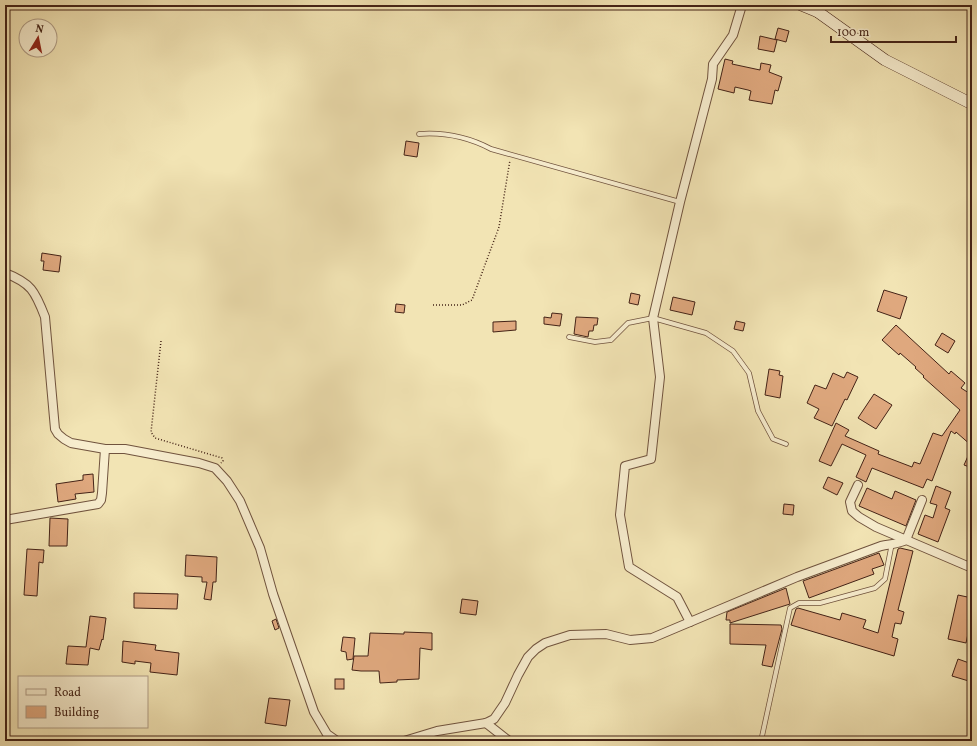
<svg xmlns="http://www.w3.org/2000/svg" width="977" height="746" font-family="Vollkorn,serif">
  <rect width="100%" height="100%" fill="#f2e4b4"/>
  <filter id="stains"><feTurbulence type="fractalNoise" baseFrequency=".005" numOctaves="4"/><feColorMatrix values="0 0 0 0 .2 0 0 0 0 .09 0 0 0 0 .02 0 0 0 .5 -.17"/></filter>
  <radialGradient id="worn" r=".72"><stop offset=".6" stop-color="#630" stop-opacity="0"/><stop offset="1" stop-color="#630" stop-opacity=".3"/></radialGradient>
  <g fill="#dfa87e" stroke="#442317">
    <polygon points="778,28 789,31 786,42 775,39"/>
    <polygon points="760,36 777,40 774,52 758,49"/>
    <polygon points="725,59 733,61 732,64 760,70 761,63 771,65 769,72 782,77 778,91 775,90 772,104 749,100 751,91 748,90 735,87 734,93 718,89"/>
    <polygon points="406,141 419,143 417,157 404,155"/>
    <polygon points="42,253 61,256 59,272 43,270 44,261 41,261"/>
    <polygon points="884,290 907,297 900,319 877,311"/>
    <polygon points="631,293 640,295 638,305 629,303"/>
    <polygon points="673,297 695,302 692,315 670,310"/>
    <polygon points="396,304 405,305 404,313 395,312"/>
    <polygon points="552,313 562,314 560,326 544,324 544,317 551,318"/>
    <polygon points="576,317 598,318 597,325 594,325 593,331 589,331 588,337 574,334"/>
    <polygon points="516,321 516,330 493,332 493,322"/>
    <polygon points="736,321 745,323 743,331 734,329"/>
    <polygon points="896,325 949,374 951,371 965,383 961,388 972,395 972,416 968,421 972,424 972,446 956,432 955,434 951,431 932,481 927,479 923,488 872,468 866,482 856,477 866,455 842,444 831,466 819,461 836,423 849,430 845,436 879,451 878,454 912,467 914,462 920,464 933,433 942,436 960,410 923,377 924,376 915,368 916,367 900,353 899,355 882,340"/>
    <polygon points="942,333 955,341 948,353 935,345"/>
    <polygon points="769,369 780,371 779,375 783,376 780,398 765,395"/>
    <polygon points="847,372 858,377 847,400 845,399 832,426 814,418 819,409 807,403 815,385 826,389 833,373 844,378"/>
    <polygon points="874,394 892,405 876,429 858,418"/>
    <polygon points="972,447 972,468 964,465"/>
    <polygon points="93,474 94,492 75,494 76,499 58,502 56,484 83,480 83,475"/>
    <polygon points="828,477 843,483 837,495 823,488"/>
    <polygon points="936,486 951,492 945,508 950,510 938,542 918,534 925,515 933,518 937,505 930,503"/>
    <polygon points="867,488 892,499 895,491 916,500 906,526 859,506"/>
    <polygon points="784,504 794,505 793,515 783,514"/>
    <polygon points="50,518 68,519 67,546 49,546"/>
    <polygon points="900,548 913,551 898,610 904,612 901,624 895,623 892,637 898,639 894,656 791,625 796,609 798,608 840,620 842,613 866,620 863,628 878,633 898,549"/>
    <polygon points="27,549 44,550 43,563 39,562 37,596 24,595"/>
    <polygon points="879,553 884,565 872,569 874,574 809,598 803,581"/>
    <polygon points="186,555 217,557 216,582 213,582 211,600 204,599 207,582 202,582 202,577 185,576"/>
    <polygon points="786,588 790,604 730,623 730,620 726,620 727,612"/>
    <polygon points="134,593 178,594 177,609 134,608"/>
    <polygon points="958,595 972,598 972,615 966,643 948,639"/>
    <polygon points="462,599 478,601 476,615 460,613"/>
    <polygon points="90,616 106,618 103,640 102,639 99,650 90,648 88,665 66,664 68,646 86,647"/>
    <polygon points="276,619 279,628 275,630 272,621"/>
    <polygon points="730,624 781,625 782,629 772,667 762,665 766,645 730,644"/>
    <polygon points="404,632 432,633 432,650 420,648 419,679 397,680 397,682 380,683 379,671 361,671 352,670 354,656 368,656 370,633 404,634"/>
    <polygon points="343,637 355,638 353,659 347,660 346,652 341,651"/>
    <polygon points="123,641 156,645 155,650 179,653 177,675 150,672 151,663 135,661 135,664 122,662"/>
    <polygon points="958,659 972,664 972,682 952,676"/>
    <rect x="335" y="679" width="9" height="10"/>
    <polygon points="269,698 290,700 286,726 265,723"/>
  </g>
  <g fill="none" stroke-linecap="round" stroke-linejoin="round">
    <defs>
      <g id="lane">
        <path d="M419,134C445,132 468,137 491,149L680,202"/>
        <polyline points="569,337 595,342 611,340 628,323 653,318 706,333 733,351 749,373 758,411 773,439 786,444"/>
        <polyline points="761,741 790,608 799,603 820,603 875,588 885,579 892,543"/>
      </g>
      <g id="street">
        <path d="M5,273C31,283 35,291 45,317L55,429L58,434L64,439L71,443L105,449H125L199,463L215,468L227,481L240,501L260,548L273,594L314,712L327,734L337,741"/>
        <polyline points="858,485 850,502 852,511 859,517 876,527 972,568"/>
        <polyline points="5,520 98,504 101,500 102,493 105,449"/>
        <polyline points="690,622 677,597 629,567 620,515 625,466 651,459 660,377 653,318 680,202 712,79 713,64 733,35 742,5"/>
        <polyline points="486,723 509,741"/>
        <path d="M404,741L437,731L486,723L494,719L505,703L518,675L528,657L536,649L545,643L570,635L606,634L630,640L652,638L797,577L881,546C890,544 899,544 906,540L922,500"/>
      </g>
      <g id="secondary">
        <polyline points="801,5 818,12"/>
        <polyline points="819,5 818,12 885,60 972,104"/>
      </g>
    </defs>
    <use href="#lane" stroke="#70533e" stroke-width="5.5"/>
    <use href="#street" stroke="#70533e" stroke-width="10"/>
    <use href="#secondary" stroke="#442317" stroke-width="12"/>
    <g stroke="#442317" stroke-width="1.5" stroke-dasharray="1 2" stroke-linecap="butt">
      <polyline points="433,305 462,305 472,300 499,227 510,160"/>
      <polyline points="161,341 151,432 155,438 222,458 223,461 221,463"/>
    </g>
    <use href="#lane" stroke="#f7edce" stroke-width="4"/>
    <use href="#street" stroke="#f7edce" stroke-width="8"/>
    <use href="#secondary" stroke="#f7edce" stroke-width="11"/>
  </g>
  <rect width="977" height="746" fill="none" stroke="#f2e4b4" stroke-width="20"/>
  <rect x="6" y="6" width="965" height="734" fill="none" stroke="#442317" stroke-width="2"/>
  <rect x="10" y="10" width="957" height="726" fill="none" stroke="#442317"/>
  <rect x="18" y="676" width="130" height="52" fill="#f7edce" stroke="#af9c85"/>
  <rect x="26" y="689" width="20" height="6" fill="#f7edce" stroke="#af9c85"/>
  <text x="54" y="696" font-size="12" fill="#442317">Road</text>
  <rect x="26" y="706" width="20" height="12" fill="#dfa87e" stroke="#af9c85"/>
  <text x="54" y="716" font-size="12" fill="#442317">Building</text>
  <g transform="translate(38 38) rotate(10)"><circle r="19" fill="#f7edce" stroke="#af9c85"/>
  <path d="M0-3L7 15L0 10L-7 15Z" fill="#8f2418"/>
  <text y="-6" font-size="11" font-weight="bold" text-anchor="middle" fill="#442317">N</text>
  </g>
  <path d="M831 36v6h125v-6" fill="none" stroke="#442317" stroke-width="2"/>
  <text x="837" y="36" font-size="12" fill="#442317" stroke="#f7edce" stroke-width="3" paint-order="stroke">100 m</text>
  <rect width="100%" height="100%" filter="url(#stains)"/>
  <rect width="100%" height="100%" fill="url(#worn)"/>
</svg>
